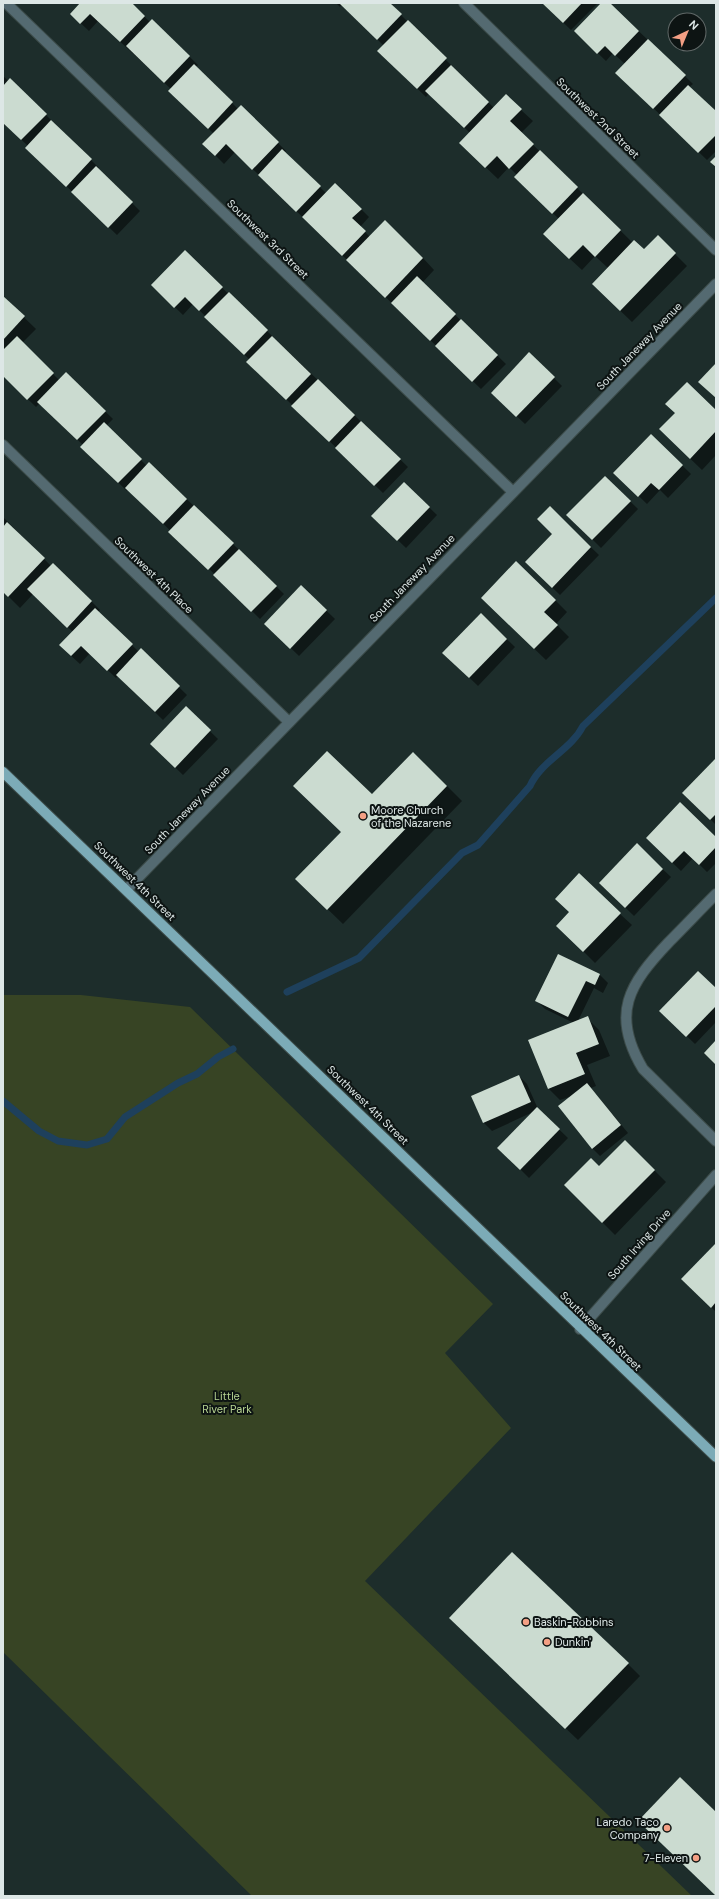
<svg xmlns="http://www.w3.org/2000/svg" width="719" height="1899" font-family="'DM Sans',sans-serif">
  <rect width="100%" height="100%" fill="#1d2d2b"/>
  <polygon fill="#374424" points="3,995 81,995 190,1007 493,1304 445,1353 511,1428 365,1581 692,1896 252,1896 3,1652"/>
  <g fill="#0007">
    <polygon points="82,3 130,3 150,22 152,20 198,65 196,67 238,109 278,143 286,151 284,153 326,193 361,209 369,217 360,227 370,237 385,222 423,258 434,270 422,283 506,364 481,389 235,152 224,164 204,144 214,134 170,91 171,89 98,21 89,31 71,14"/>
    <polygon points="336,3 389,3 494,108 521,110 533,121 521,133 633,243 644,251 658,237 687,266 632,322 605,296 608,268 595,256 582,270 556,246 559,219 515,177 517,175 509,167 498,179 473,155 470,133 429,93 426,97 379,51 384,46 342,4 340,7"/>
    <polygon points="543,3 598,3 571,30"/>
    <polygon points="602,3 609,3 648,40 693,84 689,87 716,113 716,151 707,160 617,73 625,64 613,53 606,61 575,31"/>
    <polygon points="3,76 46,115 99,168 98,169 140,211 117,235 27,148 28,146 3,122"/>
    <polygon points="185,252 408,467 383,493 256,370 250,360 193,304 183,315 152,285"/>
    <polygon points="3,297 36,329 22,343 59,380 66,373 113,419 106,426 147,466 149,464 194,506 284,594 260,619 128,489 127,491 90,455 83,445 40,403 36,407 3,375"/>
    <polygon points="529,353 562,386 525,424 492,393"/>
    <polygon points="716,411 716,455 702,470 672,441 676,413"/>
    <polygon points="651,435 691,474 668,498 660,490 647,504 615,473"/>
    <polygon points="605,477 638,509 601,548 568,515"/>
    <polygon points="404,483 437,515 406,548 373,516"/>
    <polygon points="550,508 599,555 560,595 526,562 553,534"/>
    <polygon points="3,517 51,566 53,564 92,602 100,610 98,612 139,652 141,650 187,695 163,720 118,676 116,678 90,653 80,664 68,653 73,632 33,594 20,608 3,591"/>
    <polygon points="302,587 335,619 299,656 266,624"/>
    <polygon points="555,600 567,612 556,624 569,637 546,660 494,610"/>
    <polygon points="481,614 515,647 478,686 444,653"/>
    <polygon points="186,708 218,739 183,775 151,744"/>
    <polygon points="716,760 716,825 684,793"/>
    <polygon points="447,786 462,801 343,924 312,894 342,832 372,796"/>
    <polygon points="647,838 716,838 716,863 707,872 693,858 681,871"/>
    <polygon points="637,845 671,877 634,916 600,883"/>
    <polygon points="620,914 632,925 595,963 569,937"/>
    <polygon points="559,955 600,975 608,983 603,993 594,988 578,1021 587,1018 599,1030 610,1056 587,1065 596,1086 591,1088 628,1133 600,1156 592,1148 572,1096 560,1100 548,1088 574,1023 545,1009 537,1001"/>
    <polygon points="716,989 716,1022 695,1044 661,1011"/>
    <polygon points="519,1076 527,1084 538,1109 568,1138 529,1178 499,1148 533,1112 492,1131 484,1123 472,1096"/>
    <polygon points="625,1141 666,1182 615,1235 565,1185 599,1167"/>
    <polygon points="716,1245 716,1312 682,1279"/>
    <polygon points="462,1630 628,1664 640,1676 578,1740"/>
  </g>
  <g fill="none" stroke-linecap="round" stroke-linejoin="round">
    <g stroke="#1e405c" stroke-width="7">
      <path d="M287,992L359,958L462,853L478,845L530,786C541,761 571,750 583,726L716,598"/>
      <polyline points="3,1101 39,1131 58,1141 87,1145 107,1139 125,1117 178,1083 197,1074 218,1057 233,1049"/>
    </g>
  </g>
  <g fill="#cbdbd0">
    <polygon points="80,3 132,3 145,16 120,42 90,14 80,24 70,14"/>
    <polygon points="339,3 390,3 402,14 377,40"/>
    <polygon points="542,3 582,3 563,23"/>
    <polygon points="601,3 610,3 639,31 615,56 605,46 597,54 574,31"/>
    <polygon points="152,19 190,56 164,83 126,46"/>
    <polygon points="408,20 447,58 417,89 377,51"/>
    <polygon points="648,39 686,75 653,109 615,73"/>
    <polygon points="194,64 233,102 208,129 168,91"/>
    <polygon points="451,65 489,102 464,128 425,91"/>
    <polygon points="10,78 47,114 21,140 3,123 3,86"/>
    <polygon points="688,85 716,111 716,135 698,153 659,115"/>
    <polygon points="506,94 522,109 510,121 534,144 509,169 497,156 485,168 459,143"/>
    <polygon points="241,105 279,142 252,170 226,144 215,156 202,144"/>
    <polygon points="51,120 92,159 66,187 25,148"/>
    <polygon points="282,149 321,186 296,212 258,175"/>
    <polygon points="540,150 578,187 552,214 514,177"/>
    <polygon points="716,156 716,167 710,162"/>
    <polygon points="96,166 133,202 108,228 71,192"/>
    <polygon points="335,183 362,209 352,218 366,231 342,256 302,217"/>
    <polygon points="583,193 621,230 595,257 583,245 569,259 543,234"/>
    <polygon points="385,220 423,258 385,298 346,260"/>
    <polygon points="658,235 676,253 620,311 592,284 634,240 644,249"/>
    <polygon points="185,250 223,287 199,311 185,297 174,308 151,285"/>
    <polygon points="417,276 456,314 430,341 391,303"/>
    <polygon points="229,292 268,330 244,355 204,317"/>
    <polygon points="3,296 25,316 3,340"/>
    <polygon points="461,319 498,355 472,382 435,346"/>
    <polygon points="17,336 54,373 27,400 3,376 3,350"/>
    <polygon points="272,336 311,374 286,400 246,362"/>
    <polygon points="529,352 555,377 516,417 491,393"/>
    <polygon points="716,363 716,398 698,382"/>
    <polygon points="66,372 106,411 77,440 37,402"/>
    <polygon points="318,379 355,415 329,442 291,406"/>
    <polygon points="687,382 716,410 716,431 690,459 659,429 675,413 665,404"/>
    <polygon points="361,421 401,459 374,486 335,448"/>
    <polygon points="104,422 142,459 118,483 80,447"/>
    <polygon points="651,434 683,465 659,490 651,483 638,497 613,473"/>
    <polygon points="149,462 187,499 163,524 125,488"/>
    <polygon points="605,476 631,501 592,540 566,515"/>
    <polygon points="404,482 430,507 397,541 371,516"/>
    <polygon points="194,505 234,543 208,570 168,532"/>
    <polygon points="550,506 591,547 552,588 525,562 552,534 537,519"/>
    <polygon points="7,522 45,558 8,597 3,592 3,527"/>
    <polygon points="239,549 277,586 251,612 213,575"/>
    <polygon points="516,561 556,600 544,612 558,625 534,649 481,598"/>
    <polygon points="53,563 92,601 67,628 27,589"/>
    <polygon points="301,585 327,610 290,649 264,624"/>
    <polygon points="95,608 133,644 107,671 81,646 71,656 59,645"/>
    <polygon points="481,613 507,639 469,678 442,653"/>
    <polygon points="141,648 180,686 155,712 116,675"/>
    <polygon points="186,706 211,730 175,768 150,744"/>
    <polygon points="327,751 372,794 413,752 447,786 327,910 295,879 341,832 293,786"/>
    <polygon points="716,758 716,814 710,820 682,793"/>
    <polygon points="680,802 716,837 716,847 699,865 684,851 672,863 646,838"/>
    <polygon points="637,843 663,869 625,908 599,883"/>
    <polygon points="579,873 621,913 583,952 556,926 569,912 555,899"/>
    <polygon points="558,954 600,974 595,985 586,981 568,1017 535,1001"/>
    <polygon points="698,971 716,988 716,1006 686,1037 659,1011"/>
    <polygon points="588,1016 599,1044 576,1053 585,1074 548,1089 528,1040"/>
    <polygon points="716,1040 716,1065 704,1053"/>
    <polygon points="519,1075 531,1102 483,1123 471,1096"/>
    <polygon points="587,1083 621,1125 592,1149 558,1106"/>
    <polygon points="537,1107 560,1129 520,1170 497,1148"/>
    <polygon points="625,1140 655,1170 602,1223 564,1185 591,1158 599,1166"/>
    <polygon points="716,1243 716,1302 711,1308 681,1279"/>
    <polygon points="512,1552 629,1663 565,1729 449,1618"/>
    <polygon points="680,1777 716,1812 716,1896 638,1821"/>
  </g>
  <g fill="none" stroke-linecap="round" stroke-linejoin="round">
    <defs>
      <g id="minor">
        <polyline points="6,3 513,492"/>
        <polyline points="464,3 716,250"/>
        <polyline points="3,445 289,722"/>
        <polyline points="127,889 716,284"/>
        <path d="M716,894C700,910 685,926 669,942C629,984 610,1014 643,1069L716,1141"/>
        <polyline points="580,1329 716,1175"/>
      </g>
      <polyline id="major" points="3,772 716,1457"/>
    </defs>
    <use href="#minor" stroke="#3c4b49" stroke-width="12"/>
    <use href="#major" stroke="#3c4b49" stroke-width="12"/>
    <use href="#minor" stroke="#546a71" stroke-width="10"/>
    <use href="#major" stroke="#7cabb7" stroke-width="10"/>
  </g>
  <g fill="#f39f84" stroke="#0d1413" stroke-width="1.5">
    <circle cx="363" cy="816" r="4"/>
    <circle cx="526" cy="1622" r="4"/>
    <circle cx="547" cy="1642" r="4"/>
    <circle cx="667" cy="1828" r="4"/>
    <circle cx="696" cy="1858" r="4"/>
  </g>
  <g text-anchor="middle" stroke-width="4" stroke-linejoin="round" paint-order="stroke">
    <g font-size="11" fill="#dde7e6" stroke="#0d1413">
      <text transform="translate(598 118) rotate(44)" y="4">Southwest 2nd Street</text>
      <text transform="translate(268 239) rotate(44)" y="4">Southwest 3rd Street</text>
      <text transform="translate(639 346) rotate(-46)" y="4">South Janeway Avenue</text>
      <text transform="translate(154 575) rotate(44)" y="4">Southwest 4th Place</text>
      <text transform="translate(412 578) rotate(-46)" y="4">South Janeway Avenue</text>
      <text transform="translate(187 810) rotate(-46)" y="4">South Janeway Avenue</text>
      <text transform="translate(135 881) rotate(44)" y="4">Southwest 4th Street</text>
      <text transform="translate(368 1105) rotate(44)" y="4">Southwest 4th Street</text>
      <text transform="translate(639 1244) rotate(-49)" y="4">South Irving Drive</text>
      <text transform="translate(601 1331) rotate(44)" y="4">Southwest 4th Street</text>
    </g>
    <g font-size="11" fill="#dde7e6" stroke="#0d1413" text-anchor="start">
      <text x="371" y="814">Moore Church<tspan x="371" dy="13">of the Nazarene</tspan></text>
      <text x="534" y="1626">Baskin-Robbins</text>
      <text x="555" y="1646">Dunkin'</text>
      <text x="659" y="1826" text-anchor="end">Laredo Taco<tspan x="659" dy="13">Company</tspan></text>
      <text x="688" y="1862" text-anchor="end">7-Eleven</text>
    </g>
    <g font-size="11" fill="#b7d392" stroke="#0d1413">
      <text x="227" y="1400">Little<tspan x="227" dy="13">River Park</tspan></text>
    </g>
  </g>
  <rect width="719" height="1899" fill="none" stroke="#dde7e6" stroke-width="8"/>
  <g transform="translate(687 32) rotate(44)"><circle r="19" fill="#0d1413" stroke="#606867"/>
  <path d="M0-3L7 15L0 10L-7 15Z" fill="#f39f84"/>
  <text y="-6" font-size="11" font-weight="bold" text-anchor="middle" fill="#dde7e6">N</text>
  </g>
</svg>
